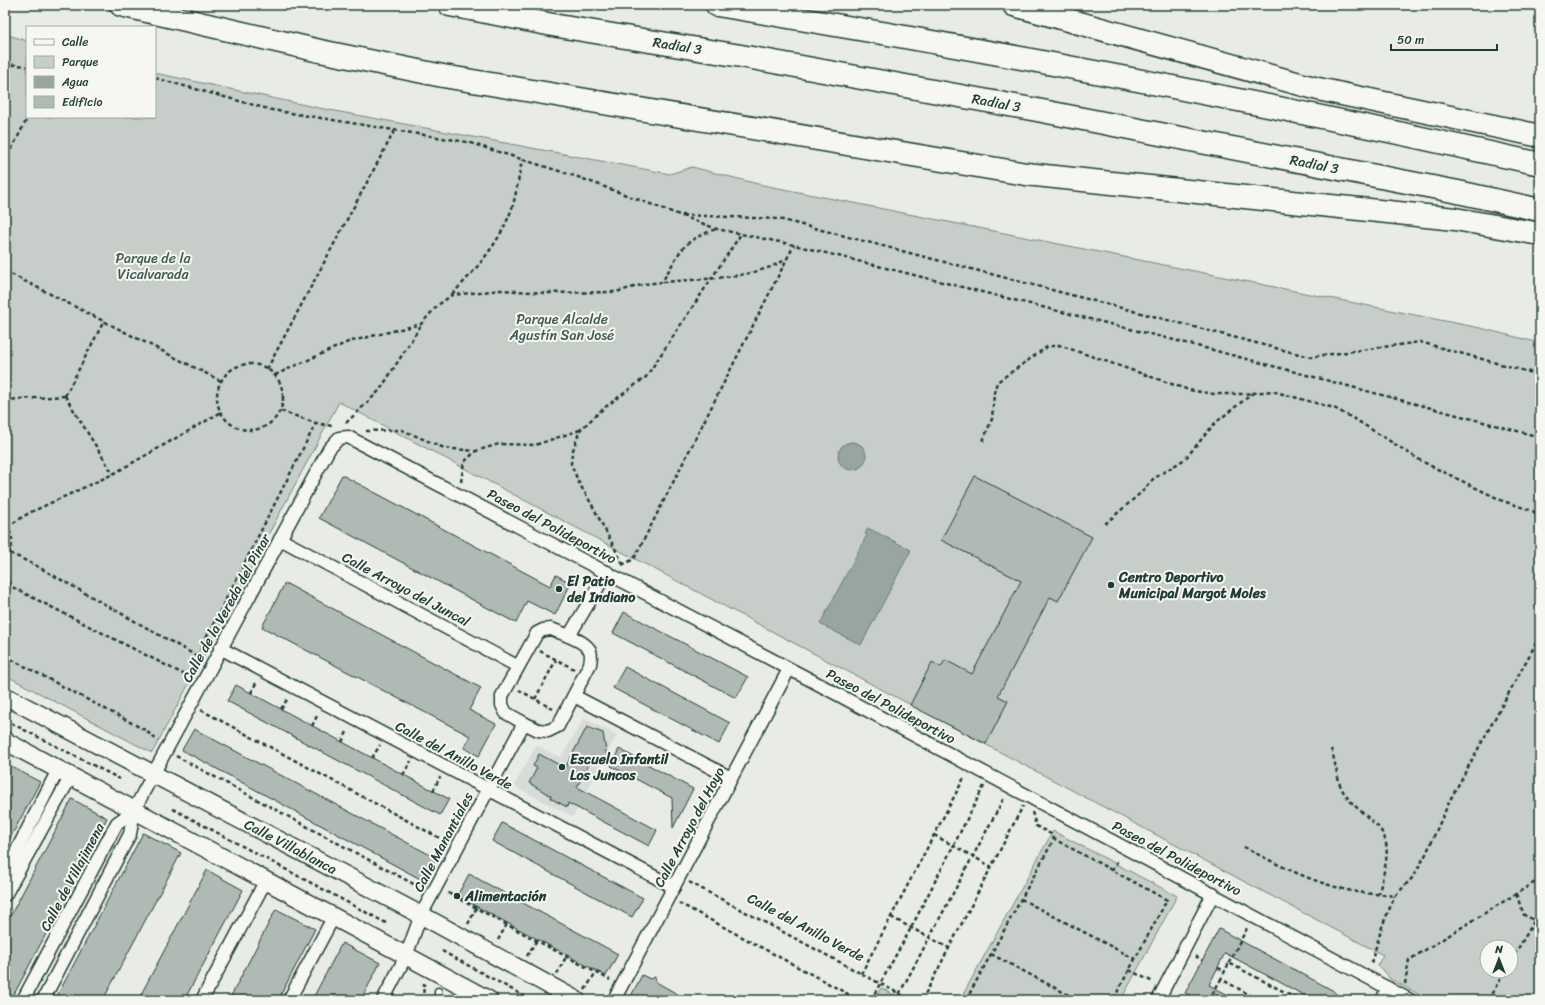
<svg xmlns="http://www.w3.org/2000/svg" width="1545" height="1005" font-family="Sriracha,sans-serif">
  <rect width="100%" height="100%" fill="#e9ebe7"/>
  <filter id="ink" filterUnits="userSpaceOnUse"><feTurbulence type="fractalNoise" baseFrequency=".025" numOctaves="2"/><feDisplacementMap in="SourceGraphic" scale="8" xChannelSelector="R" yChannelSelector="G"/><feConvolveMatrix kernelMatrix="1 2 1 2 8 2 1 2 1" color-interpolation-filters="sRGB"/></filter>
  <g filter="url(#ink)">
    <polygon fill="#d8dcd8" points="584,718 617,735 573,817 514,786 536,745 561,758"/>
    <g fill="#c7cec9" stroke="#73867e" fill-rule="evenodd">
      <path d="M5,34L27,41V117H155V73L319,108L670,174L692,167L758,184L1480,328L1540,343V1000H1430L1390,979L1378,965L1383,955L339,402L152,753L5,675ZM1487,947H1511V971H1487Z"/>
      <polygon points="1053,831 1177,896 1121,1000 960,1000"/>
      <polygon points="881,988 896,996 894,1000 874,1000"/>
    </g>
    <g fill="#99a6a0" stroke="#687c75">
      <circle cx="852" cy="456" r="14"/>
      <polygon points="868,528 911,550 861,645 820,624 867,535 865,534"/>
    </g>
    <g fill="#b0bab5" stroke="#1f3d34">
      <polygon points="342,475 550,586 556,575 571,583 555,615 527,601 516,623 319,518"/>
      <polygon points="975,476 1092,537 1058,601 1050,597 998,696 1008,701 986,744 910,705 932,662 941,667 945,660 972,674 1021,581 941,540"/>
      <polygon points="285,583 481,688 469,710 496,724 479,756 464,748 470,736 262,627"/>
      <polygon points="624,612 748,677 736,698 613,633"/>
      <polygon points="625,667 730,723 719,744 613,688"/>
      <polygon points="236,685 449,799 440,815 227,701"/>
      <polygon points="587,727 603,733 608,764 593,756 577,787 657,830 649,846 568,803 567,807 550,798 551,796 529,783 537,768 533,766 539,754 565,768"/>
      <polygon points="194,729 436,858 424,881 182,750"/>
      <polygon points="619,749 693,789 673,828 672,798 611,766"/>
      <polygon points="5,763 40,782 5,848"/>
      <polygon points="72,799 107,818 11,1000 5,1000 5,926"/>
      <polygon points="502,823 643,898 632,917 492,841"/>
      <polygon points="143,833 181,853 103,1000 55,1000"/>
      <polygon points="207,870 243,890 188,993 184,1000 138,1000"/>
      <polygon points="469,874 618,954 606,976 457,896"/>
      <polygon points="276,909 315,929 278,1000 229,1000"/>
      <polygon points="1219,929 1332,990 1343,1000 1313,1000 1225,953 1209,985 1238,1000 1200,1000 1185,993"/>
      <polygon points="342,943 380,963 361,1000 312,1000"/>
      <polygon points="642,975 650,979 655,977 656,982 688,1000 639,1000 631,996"/>
    </g>
    <g fill="none" stroke-linecap="round" stroke-linejoin="round">
      <defs>
        <polyline id="service" points="438,991 438,1000"/>
        <g id="minor">
          <polyline points="280,539 517,666"/>
          <path d="M551,629C561,633 583,640 589,649C592,653 591,659 590,664L558,726L548,731L538,730L524,723L506,713L502,705V696L537,633L543,630Z"/>
          <polyline points="569,636 607,572"/>
          <polyline points="220,648 674,887"/>
          <polyline points="574,696 731,778"/>
          <polyline points="5,873 58,770"/>
          <polyline points="5,895 71,776"/>
          <polyline points="23,1000 117,823 134,811"/>
          <polyline points="43,1000 130,834 134,811 143,793 329,449 339,438 348,437 805,677 1410,1000"/>
          <polyline points="202,1000 266,880"/>
          <polyline points="289,1000 334,916"/>
          <polyline points="383,1000 406,956 421,915 524,723"/>
          <polyline points="614,1000 789,669"/>
          <polyline points="1158,1000 1213,894"/>
          <polyline points="1382,1000 1388,988"/>
        </g>
        <g id="secondary">
          <path id="s1" d="M5,696L421,915L576,1000"/>
          <polyline points="5,741 489,1000"/>
        </g>
        <g id="motorway">
          <polyline points="121,5 320,51 443,76 1026,174 1455,219 1540,234"/>
          <path id="s2" d="M450,5L558,26L741,56L1037,110L1458,192L1540,210"/>
          <path d="M717,5C993,50 1267,103 1540,164"/>
          <polyline points="1014,5 1318,89 1540,136"/>
        </g>
      </defs>
      <use href="#service" stroke="#1f3d34" stroke-width="9"/>
      <use href="#minor" stroke="#1f3d34" stroke-width="15"/>
      <use href="#secondary" stroke="#1f3d34" stroke-width="20"/>
      <use href="#motorway" stroke="#1f3d34" stroke-width="25"/>
      <g stroke="#1f3d34" stroke-width="2.5" stroke-dasharray="4 3" stroke-linecap="butt">
        <polyline points="5,64 27,66"/>
        <polyline points="155,78 272,110 467,142 578,177 717,229 794,245 1190,344 1540,437"/>
        <polyline points="5,162 28,117"/>
        <polyline points="682,215 779,219 1310,357 1420,342 1540,375"/>
        <polyline points="5,271 221,381"/>
        <path d="M663,282C699,279 756,279 786,259"/>
        <path d="M452,294C477,269 502,240 513,205C517,190 519,175 522,160"/>
        <circle cx="250" cy="397" r="33"/>
        <polyline points="267,369 395,130"/>
        <path d="M275,375L348,342L421,324L438,305L452,295L501,290L545,293L616,292L645,284L662,282C681,251 680,242 716,229"/>
        <polyline points="65,396 113,474"/>
        <polyline points="65,396 104,321"/>
        <polyline points="5,400 65,396"/>
        <polyline points="281,411 316,423 332,426"/>
        <polyline points="346,423 380,390 421,325"/>
        <polyline points="366,431 402,430 444,448 475,451"/>
        <polyline points="983,441 992,419 994,393 997,382 1047,347 1059,345 1189,390 1214,394 1244,394 1272,391 1334,408 1358,421 1423,462 1503,501 1533,511 1540,518"/>
        <polyline points="461,482 464,462 476,451 499,444 535,445 580,430"/>
        <polyline points="1105,524 1144,490 1153,479 1185,459 1215,423 1253,393"/>
        <path d="M5,525C15,535 14,549 5,558"/>
        <polyline points="7,527 29,513 113,474 220,413"/>
        <polyline points="10,553 35,565 202,659"/>
        <polyline points="623,564 591,503 579,483 571,464 572,453 580,430 604,408 646,377 741,234"/>
        <polyline points="622,565 634,559 794,245"/>
        <polyline points="5,576 12,587 191,678"/>
        <polyline points="540,651 574,669"/>
        <polyline points="5,656 145,730 158,741"/>
        <polyline points="197,656 316,423"/>
        <polyline points="519,690 553,709"/>
        <polyline points="251,693 257,681"/>
        <polyline points="535,699 556,660"/>
        <polyline points="281,709 288,698"/>
        <polyline points="201,710 447,842"/>
        <polyline points="5,720 120,779"/>
        <polyline points="312,726 318,714"/>
        <polyline points="342,742 348,730"/>
        <path d="M1331,749C1336,762 1337,782 1343,791C1351,805 1364,813 1375,824C1396,842 1383,871 1379,894"/>
        <polyline points="176,756 421,888"/>
        <polyline points="372,758 380,745"/>
        <polyline points="403,775 411,761"/>
        <polyline points="433,791 440,777"/>
        <polyline points="173,809 386,923"/>
        <polyline points="1032,812 1036,826 1051,834 1054,839"/>
        <polyline points="934,835 992,867"/>
        <path d="M1244,847C1278,865 1313,883 1352,891C1366,894 1380,894 1395,896L1413,877L1426,854L1450,800L1540,636"/>
        <polyline points="1112,871 1118,860"/>
        <polyline points="689,882 911,1000"/>
        <polyline points="448,893 610,980"/>
        <polyline points="1516,894 1524,915 1540,923"/>
        <polyline points="1021,899 1135,959"/>
        <polyline points="679,903 859,1000"/>
        <polyline points="891,917 949,948"/>
        <polyline points="468,924 477,907"/>
        <polyline points="498,940 507,924"/>
        <polyline points="442,951 531,1000"/>
        <polyline points="991,954 1078,1000"/>
        <polyline points="527,956 537,940"/>
        <polyline points="1195,956 1202,960"/>
        <polyline points="1511,961 1540,911"/>
        <polyline points="1229,963 1247,928"/>
        <polyline points="1371,963 1383,924 1395,896"/>
        <polyline points="1218,968 1225,971"/>
        <polyline points="1129,970 1153,982"/>
        <polyline points="557,974 567,955"/>
        <polyline points="861,974 965,776"/>
        <polyline points="1405,984 1409,960 1540,879"/>
        <polyline points="585,990 596,972"/>
        <polyline points="423,1000 424,983"/>
        <polyline points="871,1000 911,928 984,786"/>
        <polyline points="896,1000 1004,798"/>
        <polyline points="922,1000 1023,806"/>
        <polyline points="966,1000 1054,839 1167,900 1113,1000"/>
        <polyline points="1209,1000 1221,979"/>
        <polyline points="1259,1000 1221,979 1229,963 1300,1000"/>
        <polyline points="1488,1000 1505,971"/>
      </g>
      <use href="#service" stroke="#f6f6f2" stroke-width="6"/>
      <use href="#minor" stroke="#f6f6f2" stroke-width="12"/>
      <use href="#secondary" stroke="#f6f6f2" stroke-width="17"/>
      <use href="#motorway" stroke="#f6f6f2" stroke-width="22"/>
    </g>
  </g>
  <g fill="#1f3d34" stroke="#f6f6f2" stroke-width="1.5">
    <circle cx="1111" cy="585" r="4"/>
    <circle cx="559" cy="589" r="4"/>
    <circle cx="562" cy="767" r="4"/>
    <circle cx="457" cy="896" r="4"/>
  </g>
  <g text-anchor="middle" stroke-width="4" stroke-linejoin="round" paint-order="stroke">
    <g font-size="14" fill="#1f3d34" stroke="#f6f6f2">
      <text dy="5" stroke="none"><textPath href="#s2" startOffset="231">Radial 3</textPath></text>
      <text dy="5" stroke="none"><textPath href="#s2" startOffset="555">Radial 3</textPath></text>
      <text dy="5" stroke="none"><textPath href="#s2" startOffset="879">Radial 3</textPath></text>
      <text transform="translate(552 526) rotate(28)" y="5">Paseo del Polideportivo</text>
      <text transform="translate(406 589) rotate(28)" y="5">Calle Arroyo del Juncal</text>
      <text transform="translate(226 608) rotate(-61)" y="5">Calle de la Vereda del Pinar</text>
      <text transform="translate(891 706) rotate(28)" y="5">Paseo del Polideportivo</text>
      <text transform="translate(454 755) rotate(28)" y="5">Calle del Anillo Verde</text>
      <text transform="translate(689 827) rotate(-62)" y="5">Calle Arroyo del Hoyo</text>
      <text transform="translate(443 842) rotate(-62)" y="5">Calle Manantiales</text>
      <text dy="5" stroke="none"><textPath href="#s1" startOffset="323">Calle Villablanca</textPath></text>
      <text transform="translate(1177 858) rotate(28)" y="5">Paseo del Polideportivo</text>
      <text transform="translate(72 877) rotate(-62)" y="5">Calle de Villajimena</text>
      <text transform="translate(806 927) rotate(28)" y="5">Calle del Anillo Verde</text>
    </g>
    <g font-size="14" fill="#415a52" stroke="#f6f6f2">
      <text x="153" y="263">Parque de la<tspan x="153" dy="16">Vicalvarada</tspan></text>
      <text x="562" y="324">Parque Alcalde<tspan x="562" dy="16">Agustín San José</tspan></text>
    </g>
    <g font-size="14" font-weight="bold" fill="#1f3d34" stroke="#f6f6f2" text-anchor="start">
      <text x="1119" y="582">Centro Deportivo<tspan x="1119" dy="16">Municipal Margot Moles</tspan></text>
      <text x="567" y="586">El Patio<tspan x="567" dy="16">del Indiano</tspan></text>
      <text x="570" y="764">Escuela Infantil<tspan x="570" dy="16">Los Juncos</tspan></text>
      <text x="465" y="901">Alimentación</text>
    </g>
  </g>
  <rect width="1545" height="1005" fill="none" stroke="#f6f6f2" stroke-width="20"/>
  <rect x="10" y="10" width="1525" height="985" fill="none" stroke="#1f3d34" stroke-width="1.5" filter="url(#ink)"/>
  <rect x="26" y="26" width="130" height="92" fill="#f6f6f2" stroke="#a0aca6"/>
  <rect x="34" y="39" width="20" height="6" fill="#f6f6f2" stroke="#a0aca6"/>
  <text x="62" y="46" font-size="12" fill="#1f3d34">Calle</text>
  <rect x="34" y="56" width="20" height="12" fill="#c7cec9" stroke="#a0aca6"/>
  <text x="62" y="66" font-size="12" fill="#1f3d34">Parque</text>
  <rect x="34" y="76" width="20" height="12" fill="#99a6a0" stroke="#a0aca6"/>
  <text x="62" y="86" font-size="12" fill="#1f3d34">Agua</text>
  <rect x="34" y="96" width="20" height="12" fill="#b0bab5" stroke="#a0aca6"/>
  <text x="62" y="106" font-size="12" fill="#1f3d34">Edificio</text>
  <g transform="translate(1499 959)"><circle r="19" fill="#f6f6f2" stroke="#a0aca6"/>
  <path d="M0-3L7 15L0 10L-7 15Z" fill="#1f3d34"/>
  <text y="-6" font-size="11" font-weight="bold" text-anchor="middle" fill="#1f3d34">N</text>
  </g>
  <path d="M1391 44v6h106v-6" fill="none" stroke="#1f3d34" stroke-width="2"/>
  <text x="1397" y="44" font-size="12" fill="#1f3d34" stroke="#f6f6f2" stroke-width="3" paint-order="stroke">50 m</text>
</svg>
